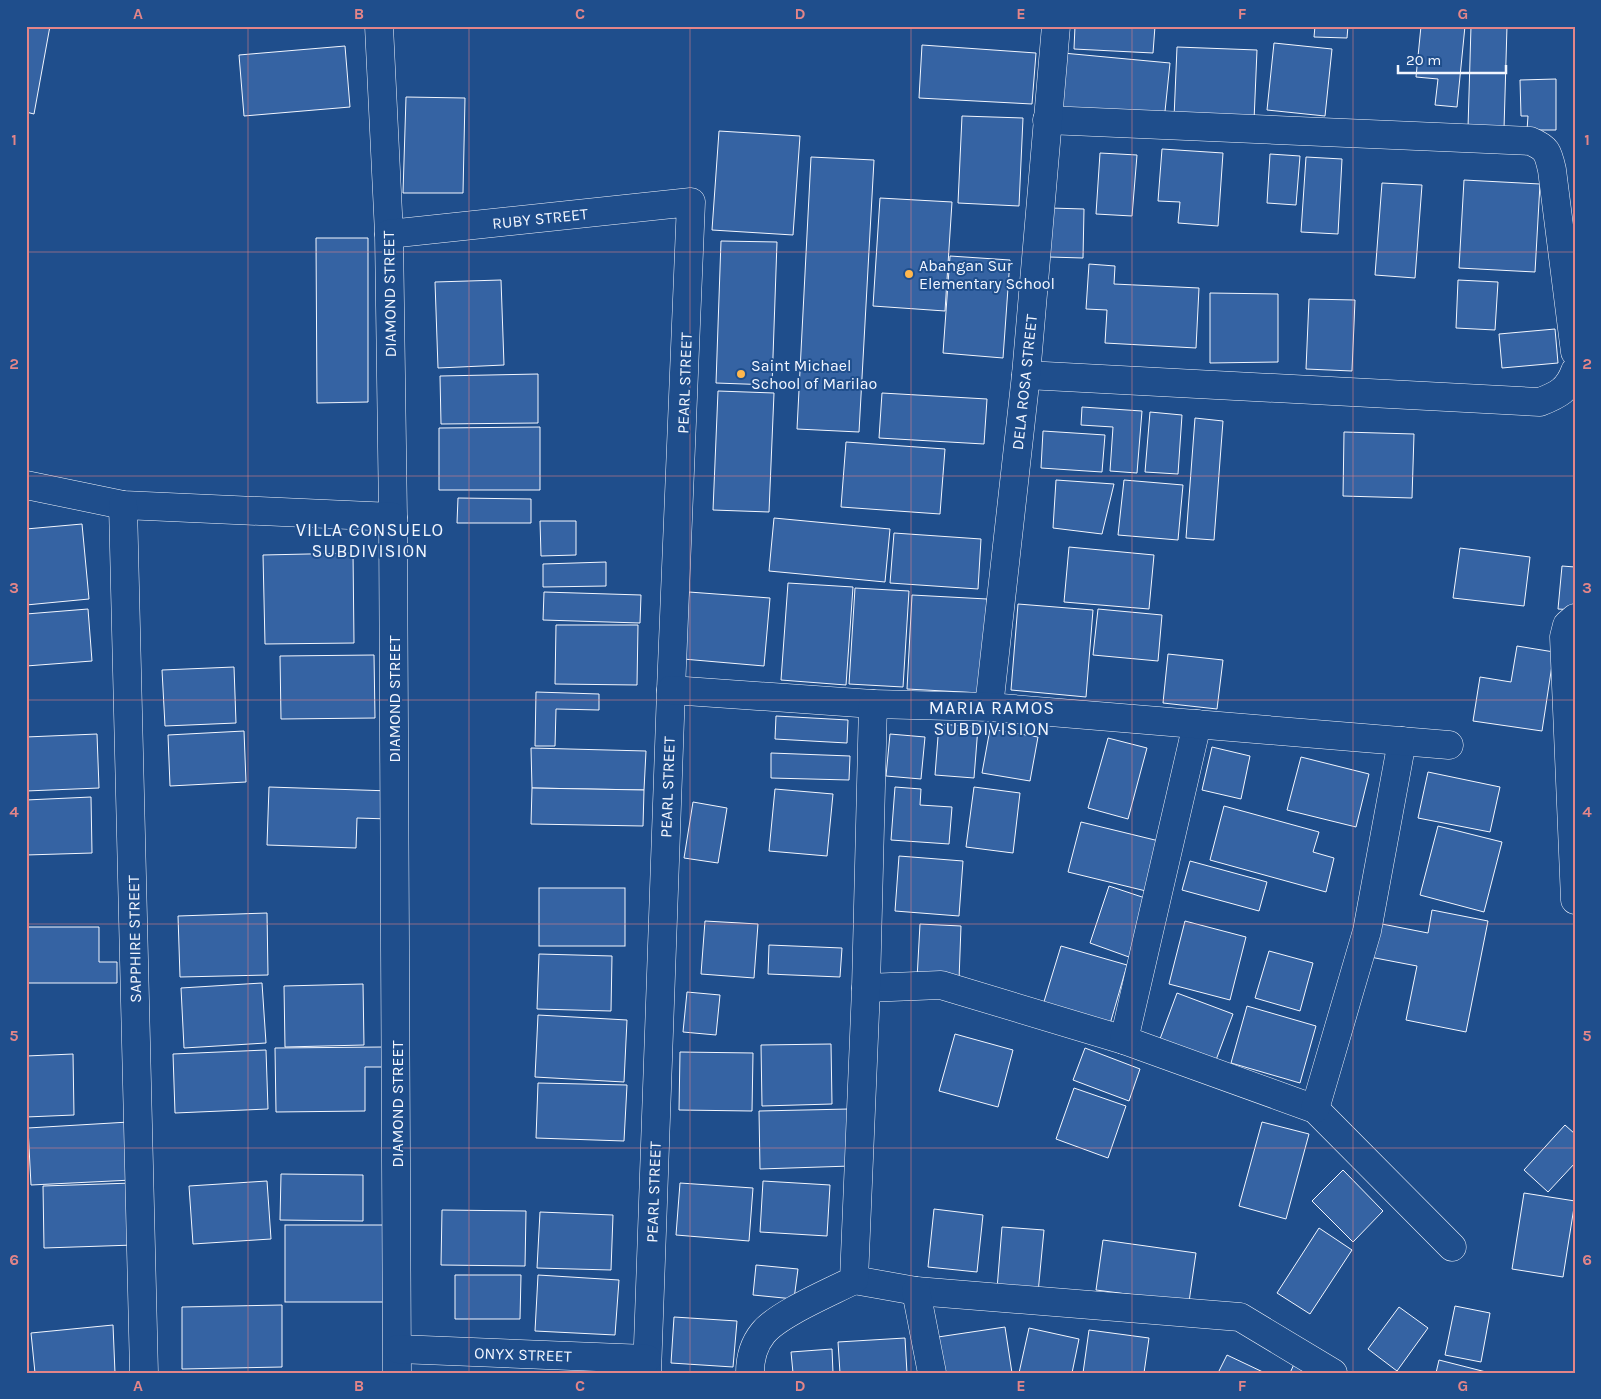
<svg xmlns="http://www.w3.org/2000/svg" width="1601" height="1399" font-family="Karla,sans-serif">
  <rect width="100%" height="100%" fill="#1f4e8c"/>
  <g fill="#3563a3" stroke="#f2f6ff">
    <polygon points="26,26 50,26 34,114 26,112"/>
    <polygon points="1075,26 1155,26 1153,53 1074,49"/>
    <polygon points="1315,26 1348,26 1347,38 1314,37"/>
    <polygon points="1421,26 1465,26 1457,107 1435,105 1438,79 1416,77"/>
    <polygon points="1471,26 1507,26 1504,129 1468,128"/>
    <polygon points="1274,43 1332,49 1325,116 1267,110"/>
    <polygon points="922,45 1036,53 1032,104 919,98"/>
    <polygon points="345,46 350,107 244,116 239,55"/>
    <polygon points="1177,47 1257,50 1254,121 1174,118"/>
    <polygon points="1063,53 1170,63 1164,121 1057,112"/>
    <polygon points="1556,79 1556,130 1527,130 1528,116 1521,116 1520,80"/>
    <polygon points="406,97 465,98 463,193 403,193"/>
    <polygon points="962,116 1023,118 1019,206 958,203"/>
    <polygon points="719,131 800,136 793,235 712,230"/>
    <polygon points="1162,149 1223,153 1218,226 1178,223 1180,202 1158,201"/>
    <polygon points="1100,153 1137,155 1132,216 1096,214"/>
    <polygon points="1270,154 1300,156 1296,205 1267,203"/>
    <polygon points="811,157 874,160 859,432 797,429"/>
    <polygon points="1306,157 1342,159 1338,234 1301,232"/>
    <polygon points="1464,180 1540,184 1535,272 1459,268"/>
    <polygon points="1382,183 1422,185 1415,278 1375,275"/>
    <polygon points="880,198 952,202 945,311 873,306"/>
    <polygon points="1050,208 1084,209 1083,258 1049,257"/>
    <polygon points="316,238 368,238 368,402 317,403"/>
    <polygon points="721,241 777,242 772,385 716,383"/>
    <polygon points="950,256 1010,260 1003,358 943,353"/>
    <polygon points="1089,264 1115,266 1114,284 1199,288 1196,348 1105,343 1107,310 1086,309"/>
    <polygon points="501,280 504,365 438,368 435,282"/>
    <polygon points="1458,280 1498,282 1495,330 1456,328"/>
    <polygon points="1210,293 1278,294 1278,362 1210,363"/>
    <polygon points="1309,299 1355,300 1352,371 1306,369"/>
    <polygon points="1555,329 1558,363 1502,368 1499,334"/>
    <polygon points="538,374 538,423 441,424 440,376"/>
    <polygon points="718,391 774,393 769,512 713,510"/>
    <polygon points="882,393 987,399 984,444 879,438"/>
    <polygon points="1082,407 1142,411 1137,473 1110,471 1113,427 1081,425"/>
    <polygon points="1150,412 1182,415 1178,474 1145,472"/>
    <polygon points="1195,418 1223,421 1214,540 1186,538"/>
    <polygon points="540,427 540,490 439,490 439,428"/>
    <polygon points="1043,431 1105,435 1102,472 1041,468"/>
    <polygon points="1344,432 1414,434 1412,498 1343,496"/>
    <polygon points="846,442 945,449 940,514 841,507"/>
    <polygon points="1056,480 1114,484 1102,534 1053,528"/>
    <polygon points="1124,480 1183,485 1178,540 1118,535"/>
    <polygon points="458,498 531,499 531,523 457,523"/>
    <polygon points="774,518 890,529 885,582 769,571"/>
    <polygon points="540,521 576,521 576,555 541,556"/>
    <polygon points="82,524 89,599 26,605 26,529"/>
    <polygon points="894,533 981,539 978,589 890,583"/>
    <polygon points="1069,547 1154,555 1149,609 1064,602"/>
    <polygon points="1460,548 1530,557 1524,606 1453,598"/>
    <polygon points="353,553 354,643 265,644 263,555"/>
    <polygon points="606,562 606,586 543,587 543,564"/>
    <polygon points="1562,566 1575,567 1575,610 1558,609"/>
    <polygon points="788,583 853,587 846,685 781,680"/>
    <polygon points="855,588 909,591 903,687 849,684"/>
    <polygon points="544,592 641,595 640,623 543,620"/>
    <polygon points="689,592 770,598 764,666 683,659"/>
    <polygon points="912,595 987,599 981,693 907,689"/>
    <polygon points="1018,604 1093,610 1086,697 1011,690"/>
    <polygon points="88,609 92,661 26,666 26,614"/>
    <polygon points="1098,609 1162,615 1158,661 1093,655"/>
    <polygon points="556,625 638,625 637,685 555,684"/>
    <polygon points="1517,646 1554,652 1542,731 1473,721 1480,677 1511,682"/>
    <polygon points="1168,654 1223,660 1217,709 1163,703"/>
    <polygon points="374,655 375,718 281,719 280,656"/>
    <polygon points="234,667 236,723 165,726 162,670"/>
    <polygon points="536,692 599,694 599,710 556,709 555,746 535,746"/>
    <polygon points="776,716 848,720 847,743 775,739"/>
    <polygon points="939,724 978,727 974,778 935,775"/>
    <polygon points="990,729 1038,737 1030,781 982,773"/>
    <polygon points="244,731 246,782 170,786 168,735"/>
    <polygon points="97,734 99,788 26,791 26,737"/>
    <polygon points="890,734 925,737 921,779 886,776"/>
    <polygon points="1108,738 1147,748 1128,819 1088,808"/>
    <polygon points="1212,747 1250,756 1241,799 1202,790"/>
    <polygon points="531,748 646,751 644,790 532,788"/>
    <polygon points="771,753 850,756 849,780 771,778"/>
    <polygon points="1301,757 1369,774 1356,827 1287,810"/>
    <polygon points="1428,772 1500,787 1490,832 1418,818"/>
    <polygon points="269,787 391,791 389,819 357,818 356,848 267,845"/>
    <polygon points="895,787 921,789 920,805 952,807 949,844 891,840"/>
    <polygon points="974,787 1020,793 1013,853 966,847"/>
    <polygon points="532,788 644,790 643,826 531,824"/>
    <polygon points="775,789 833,794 827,856 769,851"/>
    <polygon points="91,797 92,853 26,855 26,800"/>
    <polygon points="693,802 727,808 718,863 684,858"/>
    <polygon points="1224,806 1319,832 1313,852 1334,858 1326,892 1210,860"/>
    <polygon points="1081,822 1159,841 1146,891 1068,872"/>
    <polygon points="1438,826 1502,842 1484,912 1420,895"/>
    <polygon points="899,856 963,861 959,916 895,911"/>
    <polygon points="1190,861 1267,882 1259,911 1182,890"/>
    <polygon points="1109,886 1148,899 1129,957 1090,943"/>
    <rect x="539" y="888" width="86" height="58"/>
    <polygon points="1432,910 1488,921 1466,1032 1406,1020 1417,966 1370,957 1377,923 1428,933"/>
    <polygon points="267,913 268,975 180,977 178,916"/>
    <polygon points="705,921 758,924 754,978 701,974"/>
    <polygon points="1185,921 1246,937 1230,1000 1169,984"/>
    <polygon points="920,924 961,926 959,980 917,979"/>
    <polygon points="26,927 99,927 99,962 117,962 117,983 26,983"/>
    <polygon points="769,945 842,948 840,977 768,974"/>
    <polygon points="1061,946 1127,965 1110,1024 1043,1005"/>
    <polygon points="1269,951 1313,963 1300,1011 1255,998"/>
    <polygon points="539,954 612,956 611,1011 537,1009"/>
    <polygon points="262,983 266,1043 184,1048 181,988"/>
    <polygon points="363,984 364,1045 285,1047 284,986"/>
    <polygon points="687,992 720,995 716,1035 683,1032"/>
    <polygon points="1177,993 1233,1014 1216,1060 1160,1039"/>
    <polygon points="1247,1006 1316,1026 1300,1083 1231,1063"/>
    <polygon points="538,1015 627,1020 624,1082 535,1077"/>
    <polygon points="955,1034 1013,1050 998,1107 939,1091"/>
    <polygon points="831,1044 832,1104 762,1106 761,1045"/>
    <polygon points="382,1047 382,1067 365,1067 365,1111 276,1112 275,1048"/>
    <polygon points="1085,1048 1140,1069 1129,1101 1073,1080"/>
    <polygon points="266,1050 268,1109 175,1113 173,1054"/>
    <polygon points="680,1052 753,1053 752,1111 679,1110"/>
    <polygon points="73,1054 74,1115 26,1117 26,1056"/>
    <polygon points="538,1083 627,1085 624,1141 536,1138"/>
    <polygon points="1074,1088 1126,1106 1108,1158 1056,1139"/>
    <polygon points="849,1109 851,1166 760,1169 759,1111"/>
    <polygon points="129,1122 132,1180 31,1185 28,1128"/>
    <polygon points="1262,1122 1309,1134 1286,1219 1239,1206"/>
    <polygon points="1565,1125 1575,1134 1575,1163 1548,1192 1524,1170"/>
    <polygon points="1343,1170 1383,1211 1353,1242 1312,1201"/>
    <polygon points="281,1174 363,1175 363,1221 280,1220"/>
    <polygon points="267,1181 271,1239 193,1244 189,1186"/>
    <polygon points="763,1181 830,1185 827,1236 760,1232"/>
    <polygon points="132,1183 134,1245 44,1248 43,1186"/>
    <polygon points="680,1183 753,1188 749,1241 676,1235"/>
    <polygon points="1524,1193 1575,1201 1563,1277 1512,1269"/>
    <polygon points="934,1209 983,1215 977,1272 928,1267"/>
    <polygon points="442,1210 526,1211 525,1266 441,1265"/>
    <polygon points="540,1212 613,1215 611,1270 537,1268"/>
    <rect x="285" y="1225" width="99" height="77"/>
    <polygon points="1002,1227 1044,1230 1038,1293 997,1289"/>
    <polygon points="1319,1228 1352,1250 1310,1314 1277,1293"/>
    <polygon points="1103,1240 1196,1253 1189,1302 1096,1290"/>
    <polygon points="756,1265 798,1269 794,1299 753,1295"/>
    <polygon points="455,1275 521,1275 520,1319 455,1319"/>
    <polygon points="538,1275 619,1280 615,1335 535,1331"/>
    <polygon points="282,1305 282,1367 182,1369 182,1307"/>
    <polygon points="1455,1306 1490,1313 1481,1362 1445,1355"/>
    <polygon points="1399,1307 1428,1328 1397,1371 1368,1349"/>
    <polygon points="674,1317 737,1321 733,1367 671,1363"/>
    <polygon points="113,1325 115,1373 35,1373 31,1333"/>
    <polygon points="1005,1327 1012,1373 944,1373 938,1337"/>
    <polygon points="1029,1328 1079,1339 1072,1373 1019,1373"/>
    <polygon points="1089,1330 1149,1338 1144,1373 1083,1373"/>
    <polygon points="905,1338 907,1373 840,1373 838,1342"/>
    <polygon points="832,1349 833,1373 793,1373 791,1352"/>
    <polygon points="1227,1355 1265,1373 1218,1373"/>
    <polygon points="1439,1360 1486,1372 1486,1373 1436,1373"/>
    <polygon points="1295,1362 1315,1373 1290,1373"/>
  </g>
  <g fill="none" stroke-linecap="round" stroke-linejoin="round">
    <defs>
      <g id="street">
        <polyline points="379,26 389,234 393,517 397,1373"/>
        <path d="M1047,120L1530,141C1547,148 1548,152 1552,170L1575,352"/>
        <polyline points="389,234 691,202 671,690 647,1373"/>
        <path d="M1026,375L1540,402C1558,395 1568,390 1575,371"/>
        <polyline points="26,485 123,505 393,517"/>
        <polyline points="123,505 144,1373"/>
        <polyline points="1575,618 1567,625 1564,637 1575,900"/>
        <polyline points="671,690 873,704"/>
        <polyline points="989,707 1026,375 1056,26"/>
        <polyline points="866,988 941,985 1124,1040 1315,1109 1452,1247"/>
        <polyline points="1124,1040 1197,724"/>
        <polyline points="1315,1109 1367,931 1402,741"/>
        <polyline points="854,1280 916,1291 1240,1317 1333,1373"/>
        <polyline points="916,1291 932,1373"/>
        <polyline points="398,1349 647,1359"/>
        <path d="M750,1373C750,1359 754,1344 763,1333C778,1314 831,1292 854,1280L866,988L873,704L989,707L1449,745"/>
      </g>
    </defs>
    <use href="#street" stroke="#f2f6ff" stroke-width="29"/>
    <use href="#street" stroke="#1f4e8c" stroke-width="28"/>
  </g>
  <path fill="none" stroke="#e38589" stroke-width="1" stroke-opacity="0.55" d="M248,26V1373M469,26V1373M690,26V1373M911,26V1373M1132,26V1373M1353,26V1373M26,252H1575M26,476H1575M26,700H1575M26,924H1575M26,1148H1575"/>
  <g fill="#ffb74d" stroke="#1f4e8c" stroke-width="2">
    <circle cx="909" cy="274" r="5"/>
    <circle cx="741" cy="374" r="5"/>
  </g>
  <g text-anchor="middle" stroke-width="4" stroke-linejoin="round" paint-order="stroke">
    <g font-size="16" fill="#f2f6ff" stroke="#1f4e8c">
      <text transform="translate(540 218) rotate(-6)" y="6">RUBY STREET</text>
      <text transform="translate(389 294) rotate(-91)" y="6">DIAMOND STREET</text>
      <text transform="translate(1024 382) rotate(-84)" y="6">DELA ROSA STREET</text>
      <text transform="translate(684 383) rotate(-88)" y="6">PEARL STREET</text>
      <text transform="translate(394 699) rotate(-90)" y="6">DIAMOND STREET</text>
      <text transform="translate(667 787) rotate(-88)" y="6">PEARL STREET</text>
      <text transform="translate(134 939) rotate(-91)" y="6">SAPPHIRE STREET</text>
      <text transform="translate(397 1104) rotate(-90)" y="6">DIAMOND STREET</text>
      <text transform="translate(653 1192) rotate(-88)" y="6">PEARL STREET</text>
      <text transform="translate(523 1354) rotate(2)" y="6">ONYX STREET</text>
    </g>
    <g font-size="16" fill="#f2f6ff" stroke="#1f4e8c" text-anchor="start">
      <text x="919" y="271">Abangan Sur<tspan x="919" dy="18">Elementary School</tspan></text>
      <text x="751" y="371">Saint Michael<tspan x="751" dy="18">School of Marilao</tspan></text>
    </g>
    <g font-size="18" letter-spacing="1" fill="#f2f6ff" stroke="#1f4e8c">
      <text x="370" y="536">VILLA CONSUELO<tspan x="370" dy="21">SUBDIVISION</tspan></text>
      <text x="992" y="714">MARIA RAMOS<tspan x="992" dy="21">SUBDIVISION</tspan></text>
    </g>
  </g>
  <rect width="1601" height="1399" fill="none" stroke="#1f4e8c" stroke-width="55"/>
  <path d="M1398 65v8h108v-8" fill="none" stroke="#f2f6ff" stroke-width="2.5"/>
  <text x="1406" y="65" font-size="15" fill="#f2f6ff" stroke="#1f4e8c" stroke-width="4" paint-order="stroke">20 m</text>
  <rect x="28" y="28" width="1546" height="1344" fill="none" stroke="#e38589" stroke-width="2"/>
  <g font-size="16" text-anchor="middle" font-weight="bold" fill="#e38589">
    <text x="138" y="19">A</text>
    <text x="359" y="19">B</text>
    <text x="580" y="19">C</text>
    <text x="800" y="19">D</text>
    <text x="1021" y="19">E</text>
    <text x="1242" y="19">F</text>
    <text x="1463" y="19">G</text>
    <text x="14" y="145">1</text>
    <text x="1587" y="145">1</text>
    <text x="14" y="369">2</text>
    <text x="1587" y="369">2</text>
    <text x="14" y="593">3</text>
    <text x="1587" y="593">3</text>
    <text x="14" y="817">4</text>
    <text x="1587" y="817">4</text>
    <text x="14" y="1041">5</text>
    <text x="1587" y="1041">5</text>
    <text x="14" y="1265">6</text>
    <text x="1587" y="1265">6</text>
    <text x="138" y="1391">A</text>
    <text x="359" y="1391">B</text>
    <text x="580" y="1391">C</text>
    <text x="800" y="1391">D</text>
    <text x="1021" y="1391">E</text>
    <text x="1242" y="1391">F</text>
    <text x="1463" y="1391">G</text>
  </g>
</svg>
